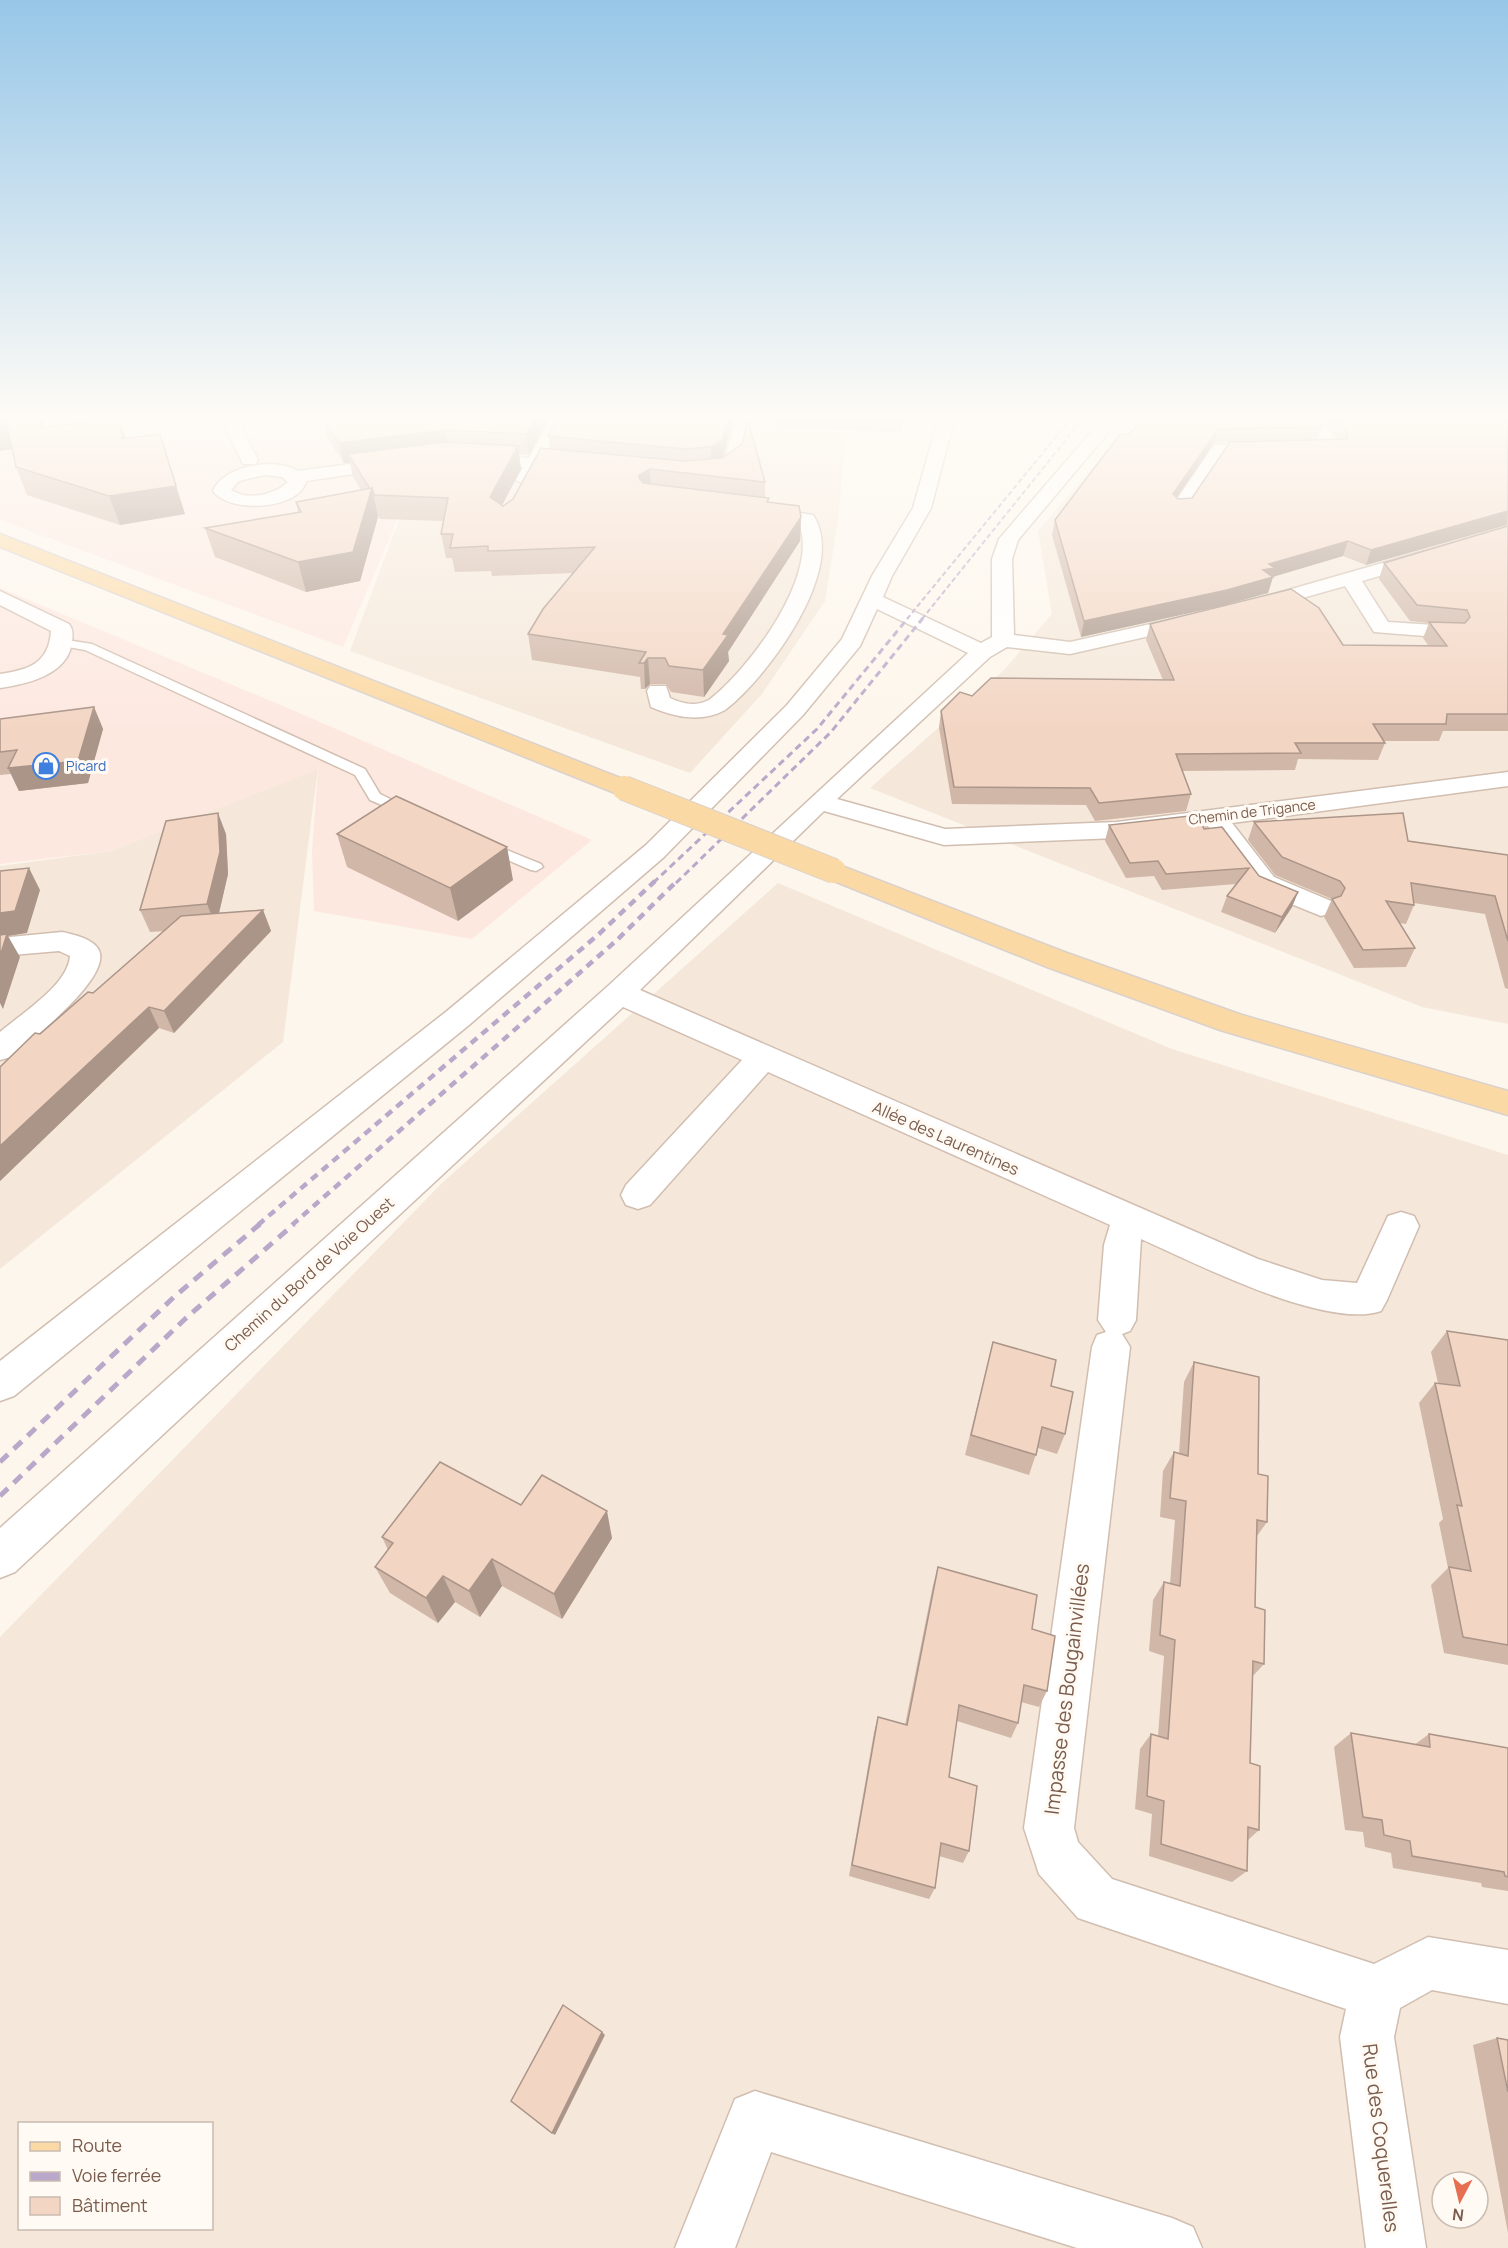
<svg xmlns="http://www.w3.org/2000/svg" width="1508" height="2248" font-family="Manrope,sans-serif">
  <rect width="100%" height="100%" fill="#fdf6ec"/>
  <g fill="#f5e8da" fill-rule="evenodd">
    <polygon points="451,416 847,416 838,521 825,601 762,694 690,773 350,651 394,533 430,450"/>
    <polygon points="1137,416 1508,416 1508,1024 1422,1007 870,788 1004,670 1052,614 1038,531"/>
    <polygon points="318,768 283,1042 0,1269 0,866 111,851"/>
    <path d="M778,883L1172,1049L1508,1155V2248H0V1637L442,1183ZM20,2124H212V2228H20ZM1442,2182H1478V2218H1442Z"/>
  </g>
  <g fill="#fde8e0">
    <polygon points="0,416 447,416 426,453 343,647 0,520"/>
    <polygon points="0,588 283,706 592,840 472,939 314,911 312,852 318,769 111,851 0,864"/>
  </g>
  <g fill="none" stroke-linecap="round" stroke-linejoin="round">
    <defs>
      <g id="service">
        <polygon points="60,639 92,644 365,769 380,794 417,812 415,815 405,815 370,800 355,775 85,650 56,645 54,643"/>
        <polygon points="487,842 541,864 543,867 536,871 531,870 482,849 480,846"/>
      </g>
      <g id="minor">
        <polygon points="220,416 236,416 258,460 255,464 243,464"/>
        <polygon points="552,416 568,416 545,459 583,463 586,467 583,471 540,469 531,484 525,485 516,480 523,467 476,463 467,458 476,453 529,458"/>
        <polygon points="736,416 752,416 741,465 722,479 703,480 700,476 724,463"/>
        <path d="M939,416H955L931,508L892,576L883,597L981,643L992,637V559L999,539L1105,416H1122L1018,540L1012,559L1014,635L1070,642L1191,615L1198,617L1202,621L1198,625L1070,654L1007,647L990,657L837,799L945,829L1117,822L1508,772V786L1232,823L1274,877L1331,901L1335,907L1331,913L1321,916L1254,889L1208,826L1117,838L944,845L824,811L640,990L1258,1259L1322,1280L1357,1283L1388,1216L1401,1212L1414,1216L1419,1226L1387,1300L1381,1311C1326,1330 1195,1263 1141,1239L1136,1320L1130,1331L1122,1334L1130,1347L1074,1828L1078,1842L1112,1879L1374,1964L1428,1937L1508,1950V2004L1432,1990L1400,2008L1394,2037L1426,2248H1366L1340,2037L1346,2009L1078,1918L1039,1874L1024,1828L1092,1347L1097,1335L1106,1332L1098,1320L1104,1245L1110,1225L768,1072L650,1205L638,1209L626,1205L621,1195L626,1185L742,1060L623,1007L15,1572L0,1578V1528L608,986L968,653L877,609L860,646L803,715L664,857L469,1025L14,1396L0,1401V1361L447,1011L646,845L787,705L842,639L872,576L913,508Z"/>
        <polygon points="1303,416 1319,416 1342,448 1340,452 1225,454 1186,512 1174,512 1171,508 1214,445 1322,443"/>
        <path d="M395,458L401,459L404,463L401,467L306,481C300,510 229,514 213,491C223,465 276,457 298,471ZM265,475L282,477L288,482C274,495 248,501 231,490L239,481Z"/>
        <path d="M756,506L813,515C849,568 767,678 725,710C701,723 675,717 651,707L647,691L650,686H666L670,698C683,704 695,707 709,700C748,670 820,576 799,524L749,516L747,512Z"/>
        <polygon points="1508,527 1508,539 1362,581 1388,622 1450,626 1458,627 1461,632 1458,637 1450,638 1374,632 1345,586 1253,612 1246,610 1243,606 1246,602"/>
        <path d="M0,591L69,624C73,629 73,635 72,642C68,675 27,684 0,688V674C29,670 49,663 51,631L0,605Z"/>
        <path d="M62,932C72,934 89,938 96,946C121,972 29,1041 11,1057L0,1060V1032C22,1013 68,985 70,956L59,951L0,956V938Z"/>
        <polygon points="755,2091 1172,2218 1193,2227 1202,2248 1077,2248 771,2152 735,2248 675,2248 735,2099"/>
      </g>
      <g id="primary">
        <polygon points="0,534 633,783 636,788 633,793 624,795 615,793 0,547"/>
        <polygon points="834,863 1067,953 1242,1015 1508,1091 1508,1115 1220,1030 1047,967 824,877 821,871 824,865"/>
      </g>
    </defs>
    <use href="#service" stroke="#d1beb0" stroke-width="3"/>
    <use href="#minor" stroke="#d1beb0" stroke-width="3"/>
    <use href="#primary" stroke="#dad1cd" stroke-width="3"/>
    <use href="#service" fill="#fff" fill-rule="evenodd"/>
    <use href="#minor" fill="#fff" fill-rule="evenodd"/>
    <use href="#primary" fill="#fbd9a5" fill-rule="evenodd"/>
    <g stroke="#b9a8c9" stroke-width="2" stroke-dasharray="5 3" stroke-linecap="butt">
      <polyline points="907,619 1073,416"/>
      <polyline points="922,619 1085,416"/>
    </g>
    <g stroke="#b9a8c9" stroke-width="3" stroke-dasharray="7 4.5" stroke-linecap="butt">
      <polyline points="653,883 817,729 908,618"/>
      <polyline points="676,883 831,732 923,618"/>
    </g>
    <g stroke="#b9a8c9" stroke-width="4.5" stroke-dasharray="8 6" stroke-linecap="butt">
      <polyline points="258,1225 599,934 655,881"/>
      <polyline points="292,1225 617,940 677,881"/>
    </g>
    <g stroke="#b9a8c9" stroke-width="5" stroke-dasharray="11 8" stroke-linecap="butt">
      <polyline points="0,1462 174,1297 260,1224"/>
      <polyline points="0,1496 185,1319 294,1224"/>
    </g>
    <defs>
      <polyline id="primary-bridge" points="624,788 834,871"/>
    </defs>
    <use href="#primary-bridge" stroke="#dad1cd" stroke-width="26" stroke-linecap="butt"/>
    <use href="#primary-bridge" stroke="#fbd9a5" stroke-width="24"/>
  </g>
  <g fill="#d1b7a8" fill-rule="evenodd">
    <polygon points="322,416 550,416 529,455 519,454 521,469 502,505 503,506 513,499 550,448 548,436 558,416 734,416 723,457 765,482 765,497 769,502 801,517 800,541 728,652 729,661 704,697 671,692 666,684 650,684 645,689 641,689 640,677 532,660 528,634 573,573 492,576 491,571 455,572 452,558 446,558 441,534 444,521 380,519 378,516 360,581 306,592 215,557 205,528 298,513 296,502 361,490 353,477 350,463 344,463 327,437"/>
    <polygon points="778,416 903,416 900,433 777,425"/>
    <path d="M1145,416L1322,427L1318,440L1338,439L1322,416H1508V525L1366,565L1343,556L1273,577L1268,593L1081,637L1052,535L1055,520ZM1230,442L1192,498L1178,499L1177,498L1214,443Z"/>
    <polygon points="119,417 126,438 185,514 120,525 27,495 16,467 12,449 0,451 44,428"/>
    <polygon points="1508,526 1508,731 1443,731 1439,741 1384,741 1385,743 1378,760 1298,759 1295,770 1182,771 1191,794 1186,811 1095,821 1086,805 952,804 939,728 941,711 972,696 1163,680 1146,640 1150,624 1343,645 1428,645 1423,638 1429,623 1410,621 1379,579 1384,563"/>
    <polygon points="94,707 103,729 88,783 19,791 11,774 0,775 0,719"/>
    <polygon points="1254,822 1408,841 1508,855 1508,989 1505,988 1485,914 1414,903 1414,905 1406,924 1399,923 1415,948 1406,967 1354,968 1324,917 1332,899 1275,875 1248,840"/>
    <polygon points="1109,825 1204,829 1259,876 1298,892 1292,907 1275,933 1221,912 1227,896 1236,884 1162,890 1154,876 1126,878 1105,841"/>
    <polygon points="226,834 228,874 219,913 263,910 271,931 174,1033 159,1028 0,1181 0,1067 40,1034 93,993 165,931 150,932 140,910"/>
    <polygon points="337,834 513,880 458,921 347,867"/>
    <polygon points="1447,1331 1508,1340 1508,1665 1444,1653 1431,1585 1448,1568 1439,1523 1443,1519 1419,1403 1435,1383 1438,1383 1431,1352"/>
    <polygon points="993,1342 1051,1386 1065,1434 1057,1454 1038,1448 1029,1475 965,1455"/>
    <polygon points="1194,1362 1258,1474 1267,1522 1257,1536 1255,1607 1264,1664 1252,1677 1250,1763 1259,1830 1248,1840 1247,1871 1232,1882 1149,1856 1152,1814 1135,1809 1140,1749 1151,1734 1158,1736 1164,1656 1149,1651 1153,1600 1164,1582 1170,1584 1175,1520 1160,1517 1163,1471 1174,1452 1179,1453 1184,1382"/>
    <polygon points="521,1505 612,1538 562,1619 502,1586 480,1617 455,1602 438,1623 390,1593 375,1567 388,1550 382,1537"/>
    <polygon points="938,1567 1032,1629 1047,1691 1039,1707 1021,1702 1018,1723 1011,1738 957,1721 949,1777 969,1851 963,1863 939,1856 935,1888 929,1899 849,1876 874,1732 878,1717 905,1725 933,1585"/>
    <polygon points="1351,1733 1414,1745 1429,1734 1508,1748 1508,1891 1482,1887 1481,1883 1393,1868 1391,1853 1365,1847 1363,1832 1345,1830 1334,1747"/>
    <polygon points="1497,2038 1508,2040 1508,2233 1473,2045"/>
  </g>
  <g fill="#aa9588">
    <polygon points="39,416 41,416 53,455 42,428"/>
    <polygon points="536,416 550,416 529,455 526,434"/>
    <polygon points="728,416 734,416 722,462 711,468 711,447"/>
    <polygon points="901,416 903,416 900,433"/>
    <polygon points="119,417 128,444 122,439"/>
    <polygon points="6,421 17,448 0,451 0,422"/>
    <polygon points="1218,429 1214,443 1169,509 1173,494"/>
    <polygon points="445,430 449,451 348,454 350,463 344,463 339,443"/>
    <polygon points="160,434 185,514 120,525 109,496"/>
    <polygon points="518,446 521,469 494,521 490,497"/>
    <polygon points="650,469 651,493 639,478 639,475"/>
    <polygon points="372,488 378,517 360,581 306,592 298,562"/>
    <polygon points="1508,511 1507,525 1366,565 1371,550"/>
    <polygon points="801,517 800,541 728,652 729,661 704,697 703,670 723,634"/>
    <polygon points="1348,541 1343,556 1272,577 1273,577 1268,593 1222,606 1081,637 1084,621 1263,570 1269,564"/>
    <polygon points="648,658 650,684 645,689 644,663"/>
    <polygon points="94,707 103,729 88,783 19,791 8,768"/>
    <polygon points="218,813 226,834 228,874 216,926 207,904"/>
    <polygon points="507,847 513,880 458,921 450,888"/>
    <polygon points="29,868 40,890 27,933 8,936 20,957 3,1009 0,1003 0,913"/>
    <polygon points="1298,892 1292,907 1275,933 1282,917"/>
    <polygon points="263,910 271,931 174,1033 164,1011"/>
    <polygon points="149,1007 159,1028 0,1181 0,1146"/>
    <polygon points="607,1511 612,1538 562,1619 554,1594"/>
    <polygon points="492,1559 502,1586 480,1617 469,1591"/>
    <polygon points="443,1576 455,1602 438,1623 426,1598"/>
    <polygon points="602,2032 605,2035 555,2135 552,2133"/>
  </g>
  <g fill="#f3d5c3" stroke="#aa9588" stroke-width="1.5">
    <polygon points="0,416 39,416 42,428 119,417 122,439 160,434 176,486 109,496 16,467 6,421 0,422"/>
    <polygon points="322,416 536,416 526,434 445,430 339,443"/>
    <polygon points="558,416 728,416 722,441 711,447 684,449 548,436"/>
    <polygon points="1145,416 1315,416 1322,427 1218,429 1173,494 1178,499 1192,498 1230,442 1347,439 1348,433 1336,416 1508,416 1508,511 1371,550 1348,541 1269,564 1275,568 1263,570 1273,577 1227,590 1084,621 1055,520 1120,434 1129,435"/>
    <polygon points="748,421 765,482 650,469 639,475 639,478 643,483 769,498 767,502 799,506 801,517 723,634 728,635 703,670 669,666 665,658 648,658 644,663 639,663 646,652 528,634 543,609 595,547 488,551 488,546 450,548 453,534 441,534 448,498 374,495 372,488 370,489 348,454 445,442 518,446 490,497 503,506 513,499 541,448 684,461 722,458 742,444"/>
    <polygon points="372,488 353,552 298,562 205,528 301,512 296,502"/>
    <polygon points="1508,526 1508,714 1447,714 1446,724 1373,724 1385,743 1295,743 1301,753 1176,754 1191,794 1099,803 1090,788 954,787 941,711 960,692 972,696 991,678 1174,680 1150,624 1291,589 1319,608 1343,645 1447,646 1429,622 1465,623 1470,617 1467,610 1417,605 1384,563"/>
    <polygon points="94,707 78,761 8,768 17,750 0,752 0,719"/>
    <polygon points="396,796 507,847 450,888 337,834"/>
    <polygon points="218,813 220,852 207,904 140,910 166,821"/>
    <polygon points="1403,813 1408,841 1508,855 1508,941 1495,896 1411,883 1414,905 1386,901 1415,948 1363,950 1332,899 1341,896 1345,888 1340,881 1282,857 1254,822"/>
    <polygon points="1198,815 1204,829 1222,827 1259,876 1298,892 1282,917 1227,896 1249,868 1166,874 1158,861 1130,863 1109,825"/>
    <polygon points="29,868 15,911 0,913 0,871"/>
    <polygon points="263,910 164,1011 149,1007 0,1146 0,1067 35,1033 40,1034 88,992 93,993 181,916"/>
    <polygon points="7,934 0,956 0,935"/>
    <polygon points="1447,1331 1508,1340 1508,1645 1463,1637 1449,1567 1471,1571 1457,1505 1462,1506 1435,1383 1460,1386"/>
    <polygon points="993,1342 1056,1360 1051,1386 1073,1392 1065,1434 1042,1427 1036,1455 971,1435"/>
    <polygon points="1194,1362 1259,1377 1258,1474 1268,1476 1267,1522 1257,1520 1255,1607 1265,1610 1264,1664 1253,1661 1250,1763 1260,1766 1259,1830 1248,1827 1247,1871 1161,1844 1164,1801 1147,1796 1151,1734 1168,1739 1175,1640 1160,1635 1164,1582 1180,1586 1186,1501 1170,1498 1174,1452 1188,1456"/>
    <polygon points="440,1462 521,1505 542,1475 607,1511 554,1594 492,1559 469,1591 443,1576 426,1598 375,1567 393,1543 382,1537"/>
    <polygon points="938,1567 1037,1595 1032,1629 1055,1636 1047,1691 1024,1685 1018,1723 959,1705 949,1777 977,1786 969,1851 941,1843 935,1888 852,1865 878,1717 907,1725"/>
    <polygon points="1351,1733 1430,1747 1429,1734 1508,1748 1508,1877 1505,1876 1504,1872 1412,1856 1410,1841 1384,1835 1382,1820 1363,1817"/>
    <polygon points="563,2005 602,2032 552,2133 511,2101"/>
    <polygon points="1497,2038 1508,2040 1508,2092"/>
  </g>
  <linearGradient id="sky" x2="0" y2="1"><stop stop-color="#97c7e8"/><stop offset="0.57" stop-color="#fefbf6"/><stop offset="1" stop-color="#fefbf6" stop-opacity="0"/></linearGradient>
  <rect width="1508" height="731" fill="url(#sky)"/>
  <defs>
    <symbol id="shop-ring" viewBox="-11 -11 22 22"><circle r="9.5" fill="#fffaf3" stroke="#3f7fe0" stroke-width="1.5"/><path d="M-5-2.5h2.3a2.7 3.5 0 0 1 5.4 0H5L5.5 6h-11ZM-1.5-2.5h3a1.5 2.3 0 0 0-3 0Z" fill="#3f7fe0"/></symbol>
  </defs>
  <g fill-rule="evenodd">
    <use href="#shop-ring" x="31" y="751" width="30" height="30"/>
  </g>
  <g text-anchor="middle" stroke-width="6" stroke-linejoin="round" paint-order="stroke">
    <g font-size="14" fill="#366cbe" stroke="#fffaf3" text-anchor="start">
      <text x="66" y="771">Picard</text>
    </g>
    <g font-size="14" fill="#7a5c4d" stroke="#fffaf3">
      <text transform="translate(1252 812) rotate(-7)" y="5">Chemin de Trigance</text>
    </g>
    <g font-size="16" fill="#7a5c4d" stroke="#fffaf3">
      <text transform="translate(946 1138) rotate(24)" y="6">Allée des Laurentines</text>
      <text transform="translate(309 1274) rotate(-42)" y="6">Chemin du Bord de Voie Ouest</text>
    </g>
    <g font-size="20" fill="#7a5c4d" stroke="#fffaf3">
      <text transform="translate(1067 1689) rotate(-83)" y="7">Impasse des Bougainvillées</text>
      <text transform="translate(1381 2138) rotate(83)" y="7">Rue des Coquerelles</text>
    </g>
  </g>
  <rect x="18" y="2122" width="195" height="108" fill="#fffaf3" stroke="#cabbb1" stroke-width="1.5"/>
  <rect x="30" y="2142" width="30" height="9" fill="#fbd9a5" stroke="#cabbb1" stroke-width="1.5"/>
  <text x="72" y="2152" font-size="18" fill="#7a5c4d">Route</text>
  <rect x="30" y="2172" width="30" height="9" fill="#b9a8c9" stroke="#cabbb1" stroke-width="1.5"/>
  <text x="72" y="2182" font-size="18" fill="#7a5c4d">Voie ferrée</text>
  <rect x="30" y="2197" width="30" height="18" fill="#f3d5c3" stroke="#cabbb1" stroke-width="1.5"/>
  <text x="72" y="2212" font-size="18" fill="#7a5c4d">Bâtiment</text>
  <g transform="translate(1460 2200) rotate(187)"><circle r="28" fill="#fffaf3" stroke="#cabbb1" stroke-width="1.5"/>
  <path d="M0-4.5L10 22L0 15L-10 22Z" fill="#e76f51"/>
  <text y="-9" font-size="16" font-weight="bold" text-anchor="middle" fill="#7a5c4d">N</text>
  </g>
</svg>
